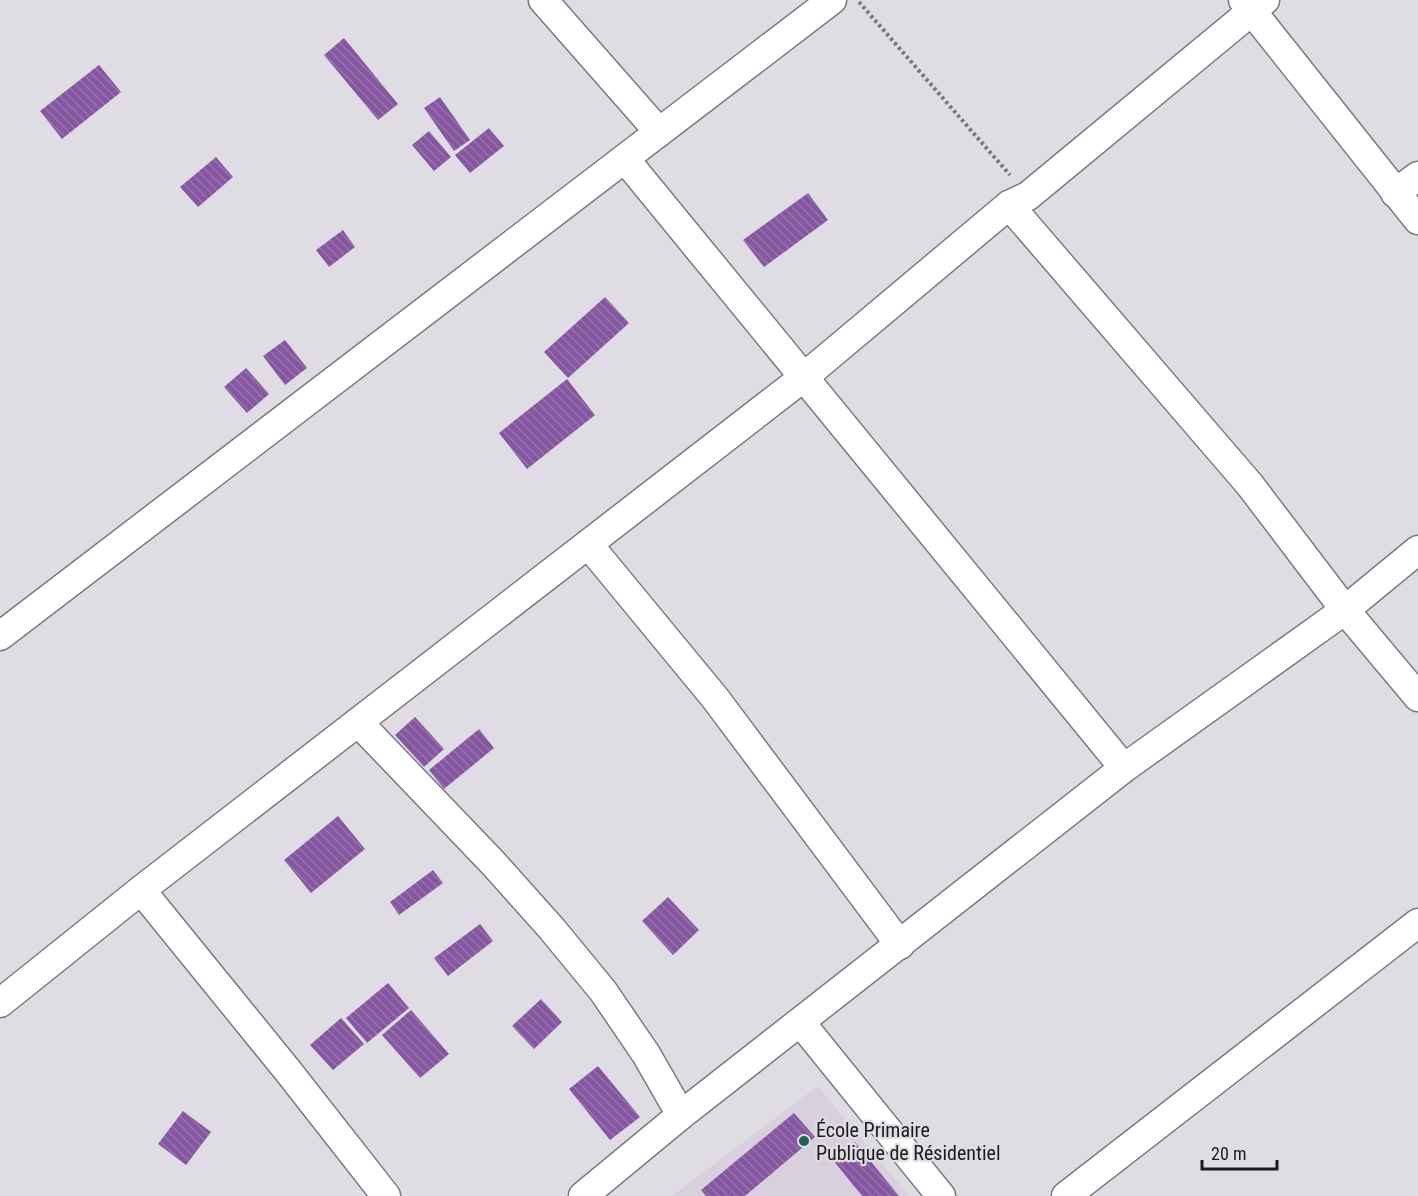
<svg xmlns="http://www.w3.org/2000/svg" width="1418" height="1196" font-family="'Roboto Condensed',sans-serif">
  <defs>
    <pattern id="building-back-hatch" width="6" height="6" patternUnits="userSpaceOnUse" patternTransform="scale(1.5)"><rect width="6" height="6" fill="#8656a2"/><path d="M-1 5l2 2M0 0l6 6M5-1l2 2" fill="none" stroke="#9674aa"/></pattern>
  </defs>
  <rect width="100%" height="100%" fill="#e0dce3"/>
  <polygon fill="#d8d0dd" points="818,1086 909,1196 672,1196"/>
  <g fill="url(#building-back-hatch)">
    <polygon points="344,38 398,104 378,120 324,55"/>
    <polygon points="99,65 121,92 62,139 40,111"/>
    <polygon points="440,97 470,140 454,151 424,108"/>
    <polygon points="489,128 504,146 470,173 455,155"/>
    <polygon points="429,131 451,157 434,171 412,145"/>
    <polygon points="216,157 233,177 198,207 180,187"/>
    <polygon points="808,193 828,220 764,267 743,240"/>
    <polygon points="343,230 355,247 329,267 316,250"/>
    <polygon points="605,297 629,323 568,378 544,352"/>
    <polygon points="285,340 307,368 285,385 263,356"/>
    <polygon points="246,368 269,394 247,413 224,387"/>
    <polygon points="567,379 595,415 527,469 499,433"/>
    <polygon points="415,717 444,749 424,767 395,735"/>
    <polygon points="479,729 494,748 444,789 429,770"/>
    <polygon points="338,816 365,849 311,893 284,860"/>
    <polygon points="433,870 443,883 399,915 390,902"/>
    <polygon points="668,897 699,930 673,955 642,921"/>
    <polygon points="480,924 493,941 448,976 434,958"/>
    <polygon points="388,983 409,1008 367,1043 346,1018"/>
    <polygon points="541,999 562,1022 534,1049 512,1026"/>
    <polygon points="411,1010 449,1054 420,1078 382,1035"/>
    <polygon points="341,1018 364,1044 333,1070 310,1045"/>
    <polygon points="598,1066 640,1117 610,1140 569,1089"/>
    <polygon points="183,1111 211,1132 186,1165 158,1144"/>
    <polygon points="794,1113 815,1137 745,1196 706,1196 701,1190"/>
    <polygon points="855,1142 899,1196 862,1196 833,1160"/>
  </g>
  <g fill="none" stroke-linecap="round" stroke-linejoin="round">
    <defs>
      <g id="minor">
        <polyline points="543,0 659,132"/>
        <polyline points="1243,0 1418,220"/>
        <polyline points="625,159 1124,768"/>
        <polyline points="1395,193 1418,176"/>
        <polyline points="1009,205 1250,485 1345,610 1418,697"/>
        <polyline points="588,544 715,698 900,945"/>
        <polyline points="0,636 832,0"/>
        <polyline points="358,722 493,863 552,929 603,991 646,1054 681,1115"/>
        <polyline points="141,890 288,1071 386,1196"/>
        <polyline points="0,1003 141,890 804,377 1009,205 1028,196 1265,0"/>
        <polyline points="801,1023 941,1196"/>
        <polyline points="583,1196 681,1115 1124,768 1345,610 1418,550"/>
        <polyline points="1066,1196 1418,923"/>
      </g>
    </defs>
    <use href="#minor" stroke="#7d7980" stroke-width="31"/>
    <polyline stroke="#78767a" stroke-width="4" stroke-dasharray="3 3" stroke-linecap="butt" points="859,2 1010,175"/>
    <use href="#minor" stroke="#fff" stroke-width="28"/>
  </g>
  <circle fill="#1e6253" stroke="#e0dce3" stroke-width="2" cx="804" cy="1141" r="6"/>
  <g text-anchor="middle" stroke-width="4.5" stroke-linejoin="round" paint-order="stroke">
    <g font-size="20" fill="#1b1a1c" stroke="#e0dce3" text-anchor="start">
      <text x="816" y="1137">École Primaire<tspan x="816" dy="23">Publique de Résidentiel</tspan></text>
    </g>
  </g>
  <path d="M1202 1160v9h75v-9" fill="none" stroke="#1b1a1c" stroke-width="3"/>
  <text x="1211" y="1160" font-size="18" fill="#1b1a1c" stroke="#e0dce3" stroke-width="4.5" paint-order="stroke">20 m</text>
</svg>
